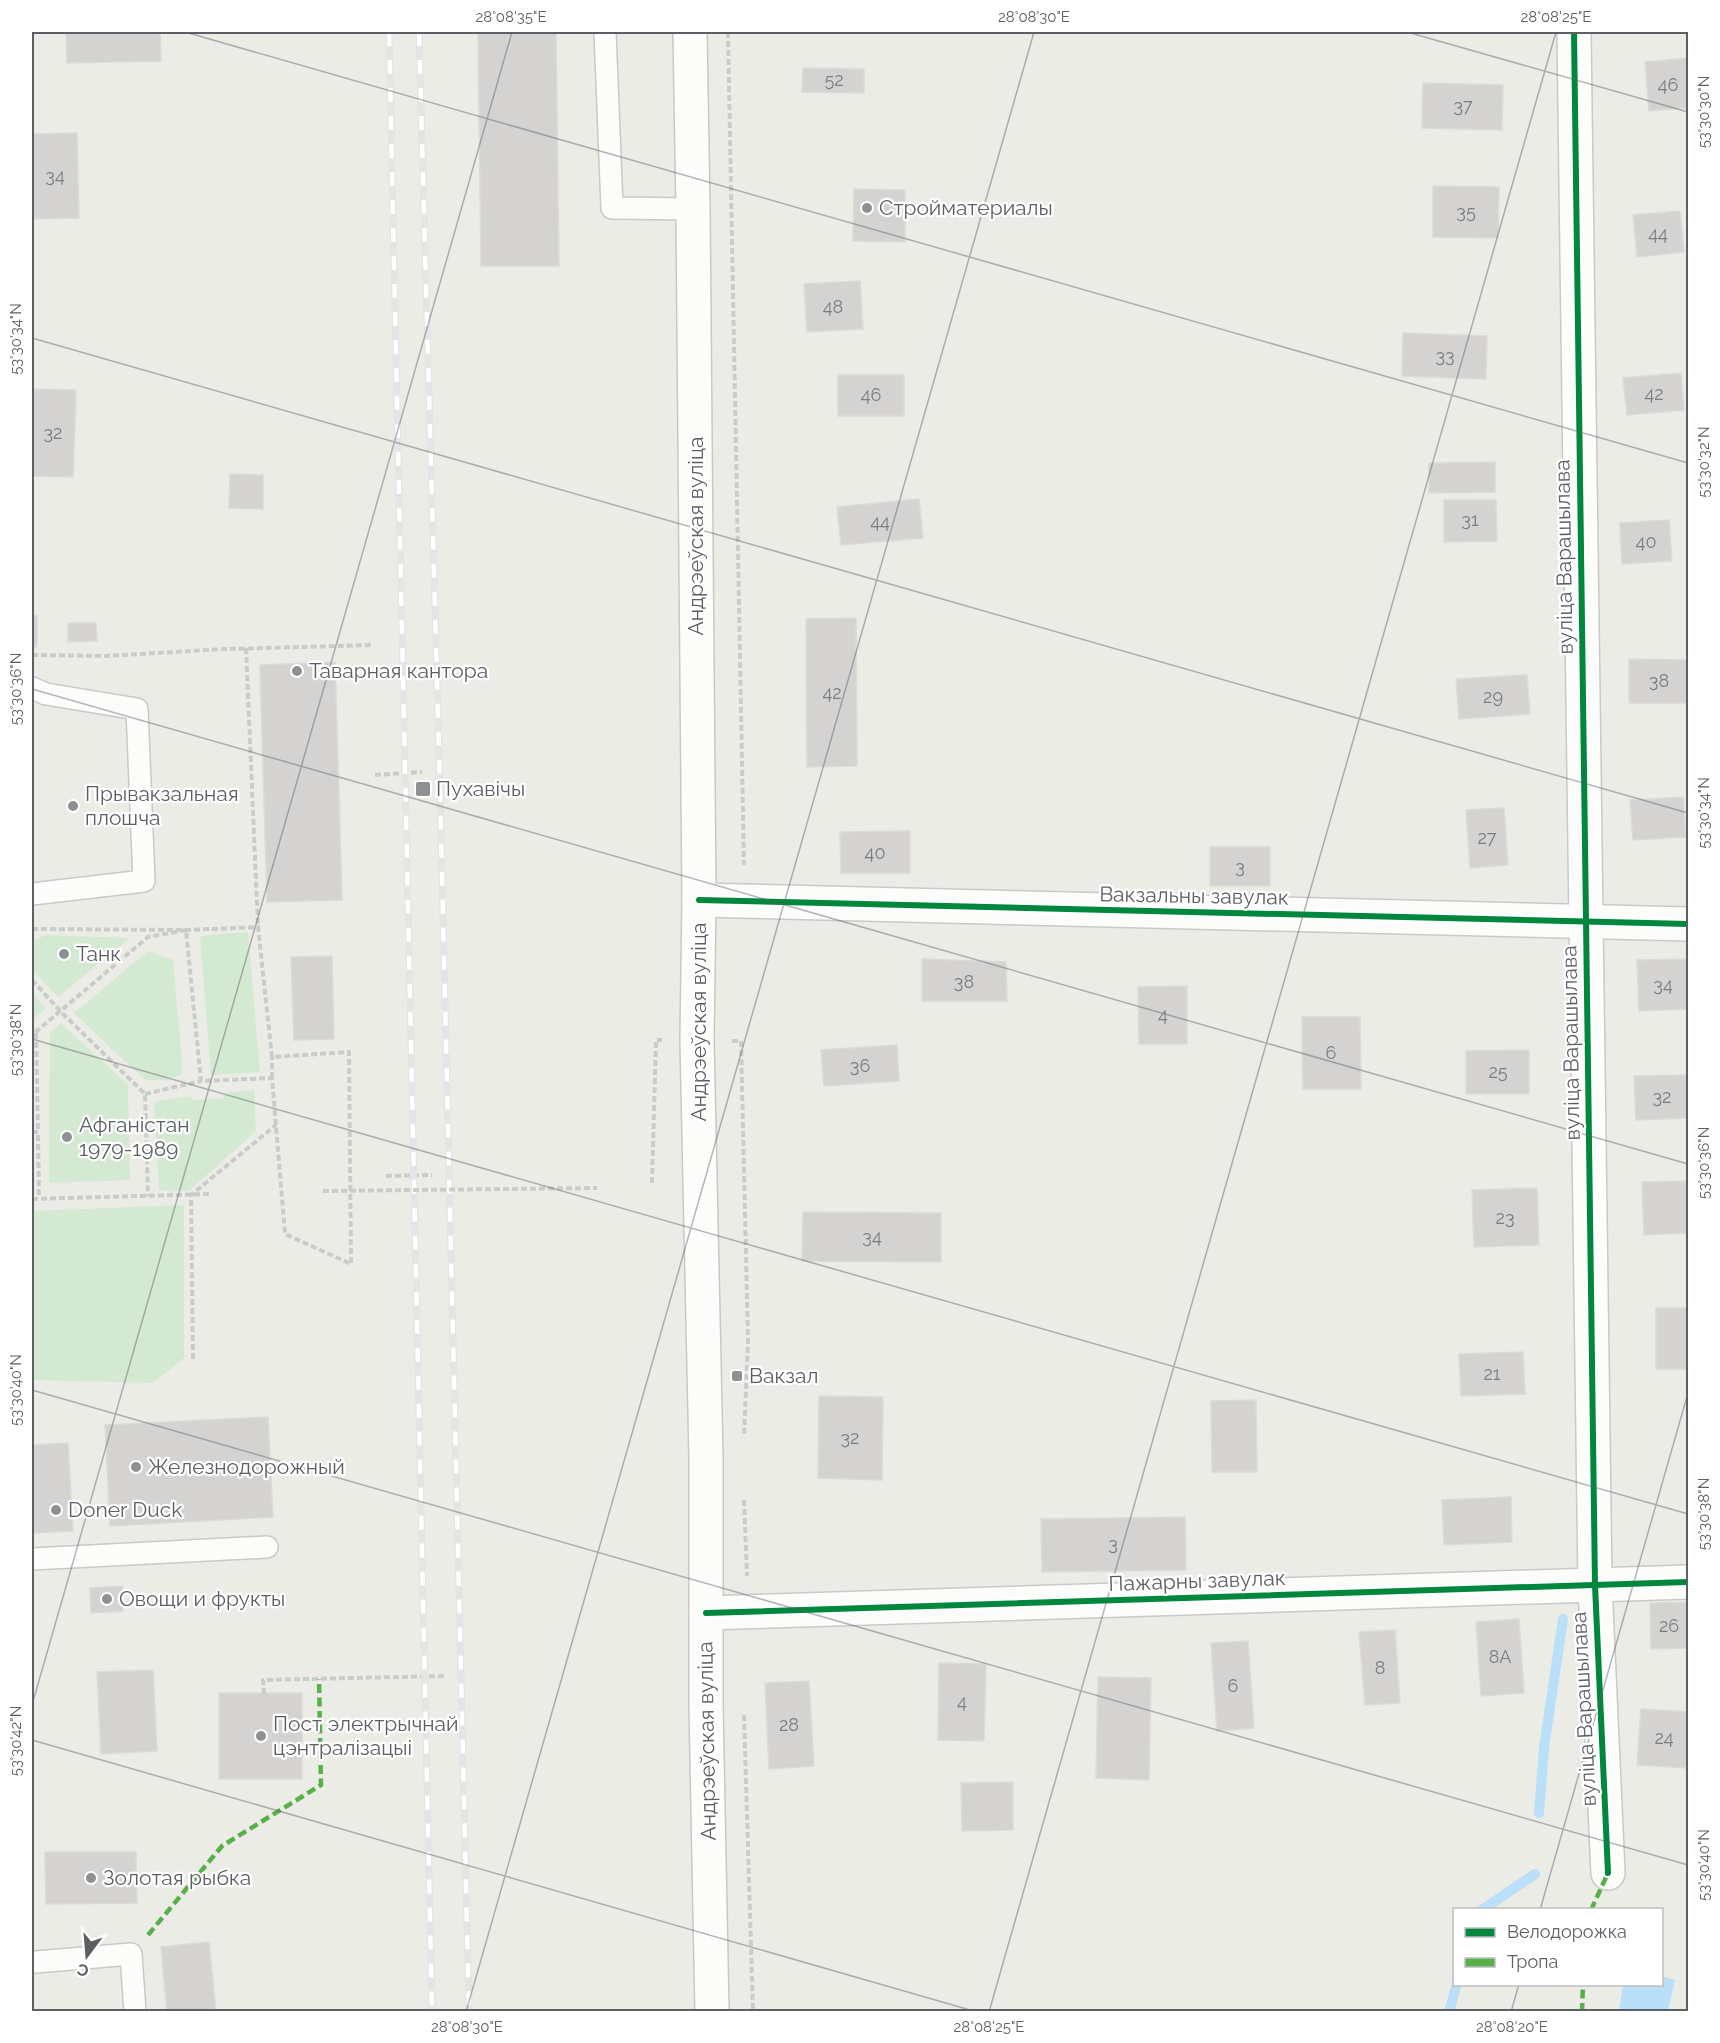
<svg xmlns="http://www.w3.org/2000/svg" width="1720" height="2043" font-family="Raleway,sans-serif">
  <rect width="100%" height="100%" fill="#ecece7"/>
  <g fill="#d4e9d2">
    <polygon points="248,932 260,1072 211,1075 200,936"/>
    <polygon points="46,935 130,938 58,997 32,970 32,941"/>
    <polygon points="148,951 173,960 182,1061 181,1075 165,1080 145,1080 74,1013"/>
    <polygon points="32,993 46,1008 32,1020"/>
    <polygon points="61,1023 128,1085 130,1180 49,1183 50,1033"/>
    <polygon points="254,1090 256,1131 189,1191 159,1190 154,1102 191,1096 192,1100 224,1098 225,1093"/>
    <polygon points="184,1205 184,1358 153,1383 32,1380 32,1318 34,1318 32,1297 32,1211"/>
  </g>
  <polygon fill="#badff8" points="1662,1976 1675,1980 1668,2011 1619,2011 1623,1985 1662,1984"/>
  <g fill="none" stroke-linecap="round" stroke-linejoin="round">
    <g stroke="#badff8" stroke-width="10">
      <polyline points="1539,1813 1544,1748 1563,1619"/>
      <polyline points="1482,1910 1535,1874"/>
      <polyline points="1449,2012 1457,1984"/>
    </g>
  </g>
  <g fill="#d4d3d1" stroke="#dcdad6" stroke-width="1.5">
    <polygon points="66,32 160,32 161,61 67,63"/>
    <polygon points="478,32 556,32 559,266 481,266"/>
    <polygon points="1688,58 1688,108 1649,111 1645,62"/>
    <polygon points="803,68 864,69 864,93 802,92"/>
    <polygon points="1423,83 1503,85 1502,130 1422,128"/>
    <polygon points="77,133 79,218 32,219 32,134"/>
    <polygon points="1433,186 1499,187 1498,238 1433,237"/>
    <polygon points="854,189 905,190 905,242 853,241"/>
    <polygon points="1680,211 1684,252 1637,257 1633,215"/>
    <polygon points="860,281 863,329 807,332 804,284"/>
    <polygon points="1403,333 1487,336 1486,379 1402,376"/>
    <polygon points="1681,373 1684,410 1627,415 1623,378"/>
    <rect x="838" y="375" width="66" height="41"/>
    <polygon points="32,389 76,390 73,477 32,476"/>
    <polygon points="1495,462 1495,492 1429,493 1429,463"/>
    <polygon points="230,474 263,475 263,509 229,508"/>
    <polygon points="919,499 923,538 841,545 837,507"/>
    <polygon points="1444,500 1496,500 1497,541 1444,542"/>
    <polygon points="1669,520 1672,561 1622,564 1620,523"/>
    <rect x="32" y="616" width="5" height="31"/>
    <polygon points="856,618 857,766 807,767 806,619"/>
    <polygon points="68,623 96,623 97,641 68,642"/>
    <polygon points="1629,659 1688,660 1688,703 1629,703"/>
    <polygon points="335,662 342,900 267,902 260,665"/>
    <polygon points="1527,675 1530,714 1459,719 1456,679"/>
    <polygon points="1683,797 1686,837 1633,840 1630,800"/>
    <polygon points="1504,808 1508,865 1470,868 1466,810"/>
    <polygon points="910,831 910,873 841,873 840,832"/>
    <rect x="1210" y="847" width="60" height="39"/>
    <polygon points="332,956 334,1039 294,1040 291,957"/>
    <polygon points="922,959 1006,962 1007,1001 922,1001"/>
    <polygon points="1688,959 1688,1009 1639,1011 1637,960"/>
    <polygon points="1187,986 1187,1044 1139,1044 1138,987"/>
    <polygon points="1302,1017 1360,1017 1361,1089 1303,1089"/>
    <polygon points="897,1045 899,1081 824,1086 821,1050"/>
    <polygon points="1529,1050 1529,1094 1466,1094 1466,1051"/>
    <polygon points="1688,1075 1688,1118 1636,1120 1634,1076"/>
    <polygon points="1688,1181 1688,1233 1644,1235 1642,1182"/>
    <polygon points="1537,1188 1539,1245 1474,1247 1472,1190"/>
    <polygon points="803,1212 941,1213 941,1262 802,1261"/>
    <rect x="1656" y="1308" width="32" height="61"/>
    <polygon points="1523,1352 1525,1394 1461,1396 1459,1354"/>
    <polygon points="819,1396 883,1397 882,1480 818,1478"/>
    <polygon points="1256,1400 1257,1472 1212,1472 1211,1401"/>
    <polygon points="268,1417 273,1517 110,1526 105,1425"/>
    <polygon points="68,1443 73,1531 32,1533 32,1445"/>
    <polygon points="1511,1497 1512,1542 1444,1545 1442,1500"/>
    <polygon points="1185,1517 1186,1570 1042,1572 1041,1519"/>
    <polygon points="122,1586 123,1611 91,1613 90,1588"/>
    <polygon points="1688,1602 1688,1648 1651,1649 1650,1603"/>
    <polygon points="1519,1619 1524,1693 1481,1696 1476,1622"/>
    <polygon points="1395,1630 1400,1703 1365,1705 1359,1632"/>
    <polygon points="1248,1641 1254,1728 1217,1731 1211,1643"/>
    <polygon points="939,1663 986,1664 984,1741 938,1740"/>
    <polygon points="153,1670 157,1751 101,1754 97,1672"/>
    <polygon points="1098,1677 1151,1678 1149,1780 1096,1778"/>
    <polygon points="809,1681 814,1766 769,1769 765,1683"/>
    <rect x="219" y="1693" width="83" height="86"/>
    <polygon points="1641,1709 1688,1712 1688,1768 1637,1765"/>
    <polygon points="1013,1782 1013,1830 962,1831 961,1783"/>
    <polygon points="45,1852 136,1852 137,1903 46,1904"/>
    <polygon points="209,1942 216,2012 167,2012 161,1947"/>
  </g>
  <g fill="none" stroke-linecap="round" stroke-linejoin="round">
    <defs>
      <g id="lane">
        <polyline points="605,32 612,208 693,209"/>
        <polyline points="32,688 46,694 137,709 144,881 32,894"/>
        <polyline points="32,1559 267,1547"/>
        <polyline points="36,1962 131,1954 135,2012"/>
      </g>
      <g id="street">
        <polyline points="1574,32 1595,1585 1608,1873"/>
        <polyline points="699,900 1688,924"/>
        <polyline points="706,1613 1688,1582"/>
      </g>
      <polyline id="secondary" points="690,32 693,209 699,900 697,1039 706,1458 706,1706 712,2012"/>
    </defs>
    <use href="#lane" stroke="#c9c9c7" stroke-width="24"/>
    <use href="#street" stroke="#c9c9c7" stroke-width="36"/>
    <use href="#secondary" stroke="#c8c9c7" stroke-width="36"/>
    <g stroke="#c8cdca" stroke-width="4" stroke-dasharray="6 3" stroke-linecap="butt">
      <polyline points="728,32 744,865"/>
      <polyline points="246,648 258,927"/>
      <polyline points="32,655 105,656 226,649 372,645"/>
      <polyline points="375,775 422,772"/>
      <polyline points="32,929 186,930 258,927 272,1057 349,1052 351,1264 285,1234 272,1078 201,1081 186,930 148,937 32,1035"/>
      <polyline points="32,980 61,1012 145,1094 148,1196"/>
      <polyline points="36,1033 38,1132"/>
      <polyline points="732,1041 741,1041 748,1342 744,1436"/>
      <polyline points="272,1078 272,1057"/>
      <polyline points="145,1094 201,1081"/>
      <polyline points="32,1132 38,1132 39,1198"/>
      <polyline points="386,1176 432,1175"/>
      <polyline points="652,1183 656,1040 662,1040"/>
      <polyline points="32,1199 209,1194"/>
      <polyline points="193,1359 191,1195 276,1125"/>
      <polyline points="744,1500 747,1576"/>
      <polyline points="264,1694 263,1680 444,1676"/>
      <polyline points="744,1715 753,2012"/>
    </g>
    <use href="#lane" stroke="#fcfcfb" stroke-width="21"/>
    <use href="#street" stroke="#fcfcfb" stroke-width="33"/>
    <use href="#secondary" stroke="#fcfcfb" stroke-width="33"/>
    <defs>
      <g id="rail">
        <polyline points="389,32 432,2012"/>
        <polyline points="419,32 440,789 469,2012"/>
      </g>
    </defs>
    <use href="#rail" stroke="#e3e4e3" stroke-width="7"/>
    <use href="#rail" stroke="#fff" stroke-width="4.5" stroke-dasharray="14" stroke-linecap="butt"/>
    <polyline stroke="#c8cdca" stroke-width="4" stroke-dasharray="6 3" stroke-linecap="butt" points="323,1191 597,1188"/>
    <g stroke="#58b04a" stroke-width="4.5" stroke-dasharray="9 4.5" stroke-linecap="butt">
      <polyline points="1591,1910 1608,1873"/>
      <polyline points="148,1935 222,1846 321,1785 319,1679"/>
      <polyline points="1582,2012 1583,1984"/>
    </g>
    <defs>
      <g id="cycleway">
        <polyline points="1574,32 1595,1585 1608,1873"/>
        <polyline points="699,900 1688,924"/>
        <polyline points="706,1613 1688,1582"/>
      </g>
    </defs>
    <use href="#cycleway" stroke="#fff" stroke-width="10"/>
    <use href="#cycleway" stroke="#00873e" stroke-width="6"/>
  </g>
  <path fill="none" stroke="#5c6065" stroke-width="1.5" stroke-opacity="0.45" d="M185,32L1688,463M1407,32L1688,112M32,338L1688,813M32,689L1688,1164M32,1039L1688,1514M32,1390L1688,1865M32,1705L512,32M32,1740L977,2012M1540,1910L1688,1393M466,2012L1034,32M989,2012L1556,32M1511,2012L1519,1984"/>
  <g fill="#8e9192" stroke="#fff" stroke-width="2">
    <circle cx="867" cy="208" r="6"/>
    <circle cx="297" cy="671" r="6"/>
    <rect x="415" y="781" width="16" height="16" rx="3"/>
    <circle cx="73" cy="806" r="6"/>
    <circle cx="64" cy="954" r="6"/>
    <circle cx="67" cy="1137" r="6"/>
    <rect x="731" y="1370" width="12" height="12" rx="3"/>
    <circle cx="136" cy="1467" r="6"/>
    <circle cx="56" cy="1510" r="6"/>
    <circle cx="107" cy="1599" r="6"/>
    <circle cx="261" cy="1736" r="6"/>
    <circle cx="91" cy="1878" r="6"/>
  </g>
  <g text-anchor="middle" stroke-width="4.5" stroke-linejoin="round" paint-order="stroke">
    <g font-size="18" fill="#7b7e81">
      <text x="834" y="86">52</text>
      <text x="1668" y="91">46</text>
      <text x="1463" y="112">37</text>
      <text x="55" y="182">34</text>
      <text x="1466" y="218">35</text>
      <text x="1658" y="240">44</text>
      <text x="833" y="313">48</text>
      <text x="1445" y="362">33</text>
      <text x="1654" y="400">42</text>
      <text x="871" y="401">46</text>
      <text x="53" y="439">32</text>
      <text x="1470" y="526">31</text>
      <text x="880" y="528">44</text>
      <text x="1646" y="548">40</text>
      <text x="1659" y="687">38</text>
      <text x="832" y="699">42</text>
      <text x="1493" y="703">29</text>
      <text x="1487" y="844">27</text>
      <text x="875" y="859">40</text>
      <text x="1240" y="873">3</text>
      <text x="964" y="988">38</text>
      <text x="1663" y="991">34</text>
      <text x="1163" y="1021">4</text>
      <text x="1331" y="1059">6</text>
      <text x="860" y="1072">36</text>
      <text x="1498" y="1078">25</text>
      <text x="1662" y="1103">32</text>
      <text x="1505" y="1224">23</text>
      <text x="872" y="1243">34</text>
      <text x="1492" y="1380">21</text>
      <text x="850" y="1444">32</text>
      <text x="1113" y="1550">3</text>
      <text x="1669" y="1632">26</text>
      <text x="1500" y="1663">8А</text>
      <text x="1380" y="1674">8</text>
      <text x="1233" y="1692">6</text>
      <text x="962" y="1708">4</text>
      <text x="789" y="1731">28</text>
      <text x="1664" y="1744">24</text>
    </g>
    <g font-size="21" fill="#5c6065" stroke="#fff" text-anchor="start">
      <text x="879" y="215">Стройматериалы</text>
      <text x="309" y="678">Таварная кантора</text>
      <text x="436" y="796">Пухавічы</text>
      <text x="85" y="801">Прывакзальная<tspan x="85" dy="24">плошча</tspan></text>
      <text x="76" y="961">Танк</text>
      <text x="79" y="1132">Афганістан<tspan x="79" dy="24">1979-1989</tspan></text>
      <text x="749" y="1383">Вакзал</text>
      <text x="148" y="1474">Железнодорожный</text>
      <text x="68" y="1517">Doner Duck</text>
      <text x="119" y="1606">Овощи и фрукты</text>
      <text x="273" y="1731">Пост электрычнай<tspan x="273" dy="24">цэнтралізацыі</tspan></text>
      <text x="103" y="1885">Золотая рыбка</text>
    </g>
    <g font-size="21" fill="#5c6065" stroke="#fff">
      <text transform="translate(696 536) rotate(-90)" y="7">Андрэеўская вуліца</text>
      <text transform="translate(1564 557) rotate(-91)" y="7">вуліца Варашылава</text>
      <text transform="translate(1194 896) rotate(1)" y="7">Вакзальны завулак</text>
      <text transform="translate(699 1022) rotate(-90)" y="7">Андрэеўская вуліца</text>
      <text transform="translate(1571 1043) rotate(-91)" y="7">вуліца Варашылава</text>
      <text transform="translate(1197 1581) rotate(-2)" y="7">Пажарны завулак</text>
      <text transform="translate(1584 1709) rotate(-93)" y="7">вуліца Варашылава</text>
      <text transform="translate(707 1741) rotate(-91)" y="7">Андрэеўская вуліца</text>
    </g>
  </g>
  <rect width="1720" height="2043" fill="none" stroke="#ffffff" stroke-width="66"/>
  <rect x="1453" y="1908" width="210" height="78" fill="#ffffff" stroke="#bebfc1" stroke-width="1.5"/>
  <rect x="1465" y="1928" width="30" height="9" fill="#00873e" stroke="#bebfc1" stroke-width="1.5"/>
  <text x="1507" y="1938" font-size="18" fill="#5c6065">Велодорожка</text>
  <rect x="1465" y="1958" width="30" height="9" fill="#58b04a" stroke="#bebfc1" stroke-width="1.5"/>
  <text x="1507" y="1968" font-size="18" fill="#5c6065">Тропа</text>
  <g transform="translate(87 1956) rotate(196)" stroke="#ffffff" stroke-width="4.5" paint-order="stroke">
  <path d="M0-4.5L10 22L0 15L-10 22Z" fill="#5c6065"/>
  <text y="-9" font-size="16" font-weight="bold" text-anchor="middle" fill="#5c6065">С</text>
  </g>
  <rect x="33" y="33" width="1654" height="1977" fill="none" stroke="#5c6065" stroke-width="2"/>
  <g font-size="15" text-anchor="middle" fill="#5c6065">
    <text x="511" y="22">28°08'35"E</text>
    <text x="1034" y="22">28°08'30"E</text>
    <text x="1556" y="22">28°08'25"E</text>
    <text transform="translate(1704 112) rotate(-90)" y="5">53°30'30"N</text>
    <text transform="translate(16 339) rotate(-90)" y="5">53°30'34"N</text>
    <text transform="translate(1704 462) rotate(-90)" y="5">53°30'32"N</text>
    <text transform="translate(16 689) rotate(-90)" y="5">53°30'36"N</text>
    <text transform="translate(1704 813) rotate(-90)" y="5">53°30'34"N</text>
    <text transform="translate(16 1040) rotate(-90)" y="5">53°30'38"N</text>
    <text transform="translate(1704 1163) rotate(-90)" y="5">53°30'36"N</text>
    <text transform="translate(16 1390) rotate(-90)" y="5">53°30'40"N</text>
    <text transform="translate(1704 1514) rotate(-90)" y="5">53°30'38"N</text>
    <text transform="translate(16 1741) rotate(-90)" y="5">53°30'42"N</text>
    <text transform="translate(1704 1865) rotate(-90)" y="5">53°30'40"N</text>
    <text x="467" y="2032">28°08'30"E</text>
    <text x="989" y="2032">28°08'25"E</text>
    <text x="1512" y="2032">28°08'20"E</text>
  </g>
</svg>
